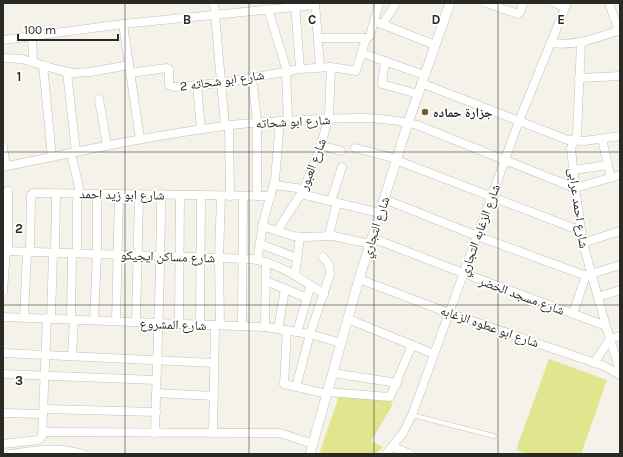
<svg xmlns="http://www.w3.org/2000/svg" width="623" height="457" font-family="Karla,'Noto Naskh Arabic',sans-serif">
  <rect width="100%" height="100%" fill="#f5f3e9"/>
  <g fill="#e1e68e">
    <polygon points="549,359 607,380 581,454 527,454 516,450"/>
    <polygon points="339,396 391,401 392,406 371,441 383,447 376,454 319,454"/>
  </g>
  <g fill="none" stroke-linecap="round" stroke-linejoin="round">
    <defs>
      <polyline id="service" points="412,415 494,436"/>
      <g id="minor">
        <polyline points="214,3 225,126"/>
        <polyline points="315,3 320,67"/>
        <polyline points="486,3 518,14 520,12 523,3"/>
        <polyline points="555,3 565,8"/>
        <polyline points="609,3 619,31"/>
        <polyline points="295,4 300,69"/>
        <polyline points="268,9 287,71"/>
        <polyline points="374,21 435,45"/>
        <polyline points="123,24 140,139"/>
        <polyline points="383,24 396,3"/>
        <polyline points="32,36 33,61"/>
        <polyline points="318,38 366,38"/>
        <polyline points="366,38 370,36 379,3"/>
        <polyline points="3,40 123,24 315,5"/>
        <path d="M551,43C576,46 597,38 620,30"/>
        <polyline points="581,43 577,134 571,148 575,188 583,243 606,326 620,370"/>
        <polyline points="362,53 424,75"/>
        <polyline points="3,58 22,59 59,70 73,73 90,72 129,65"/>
        <polyline points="385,61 382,84 418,94"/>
        <polyline points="43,65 52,157"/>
        <polyline points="286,71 288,121"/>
        <polyline points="67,72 76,152"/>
        <polyline points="130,73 167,68 169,69 169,85 173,87 222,83 300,69 331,67 356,71 366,38"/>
        <polyline points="252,77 257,122 257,196"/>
        <polyline points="579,78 620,76"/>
        <polyline points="421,83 568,140 584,141 620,136"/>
        <polyline points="197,85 201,129"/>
        <polyline points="99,99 107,146"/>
        <polyline points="229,125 230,196"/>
        <polyline points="602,139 611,178"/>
        <polyline points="321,145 341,151"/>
        <polyline points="3,147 6,166"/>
        <polyline points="355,148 397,159"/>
        <polyline points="71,153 79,188 77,202 77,253"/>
        <polyline points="396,160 581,231"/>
        <path d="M3,167C76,152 149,136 224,126C250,122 276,122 302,120C340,118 379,115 417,125L575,188L620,175"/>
        <polyline points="573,170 608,165"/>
        <polyline points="274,185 304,189"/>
        <polyline points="301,194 380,213"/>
        <polyline points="384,199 477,236 592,278"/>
        <polyline points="331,201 342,167"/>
        <polyline points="262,226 293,236 304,237 333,236 370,244"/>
        <polyline points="277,231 304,189 321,145 329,115 331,67"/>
        <polyline points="329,235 337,203"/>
        <polyline points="372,238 463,273 606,326"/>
        <polyline points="583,243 620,231"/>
        <polyline points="260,244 297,258"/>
        <path d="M3,251L251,259C279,263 300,278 324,294"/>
        <polyline points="8,252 8,191"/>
        <polyline points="30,252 31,195 33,193 271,196"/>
        <polyline points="55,253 56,193"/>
        <polyline points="257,260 264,219 275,179 280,121"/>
        <polyline points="591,274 620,265"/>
        <polyline points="295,275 300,237"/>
        <polyline points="359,279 449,313 604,366 620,375"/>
        <polyline points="266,281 307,298"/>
        <polyline points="3,292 6,251"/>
        <polyline points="598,297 620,290"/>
        <polyline points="573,314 586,275"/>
        <polyline points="3,317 265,327 310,334 341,343"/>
        <polyline points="24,317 27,252"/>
        <polyline points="51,318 53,253"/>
        <polyline points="71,319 72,253"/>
        <polyline points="348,319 434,354"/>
        <polyline points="94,320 97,254 97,194"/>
        <polyline points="116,321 119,194"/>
        <polyline points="136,322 139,194"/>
        <polyline points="179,324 180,195"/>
        <polyline points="200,325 201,195"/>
        <polyline points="220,325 219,257 221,196"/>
        <polyline points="242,326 243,196"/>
        <polyline points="265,327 266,262"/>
        <polyline points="278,329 285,289"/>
        <polyline points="287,330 284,384 327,394"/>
        <polyline points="297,332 311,285"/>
        <polyline points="3,353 214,363"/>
        <polyline points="72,356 74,320"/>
        <polyline points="594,363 610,339 620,336"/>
        <polyline points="333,373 397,383"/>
        <polyline points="3,374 156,380"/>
        <polyline points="296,387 310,334 330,274 329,265 323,257"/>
        <polyline points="328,392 390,397 412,345"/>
        <polyline points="156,393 214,396"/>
        <polyline points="44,409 156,412"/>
        <polyline points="3,413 43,414"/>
        <polyline points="43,432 280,433 313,444"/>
        <path d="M155,433C157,353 161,274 161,194"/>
        <polyline points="213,433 215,325"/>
        <polyline points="3,444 38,440 42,437 47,318"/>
        <polyline points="393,447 410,454"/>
        <path d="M10,454C36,450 58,446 83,454"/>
        <polyline points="386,454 403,433 412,415 519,121 567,3"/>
      </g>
      <polyline id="tertiary" points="310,454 359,279 408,123 450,3"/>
    </defs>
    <use href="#service" stroke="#c2c0b7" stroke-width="5"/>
    <use href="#minor" stroke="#c2c0b7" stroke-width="9"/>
    <use href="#tertiary" stroke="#c2c0b7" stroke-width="10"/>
    <use href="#service" stroke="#fff" stroke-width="4"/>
    <use href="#minor" stroke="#fff" stroke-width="8"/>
    <use href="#tertiary" stroke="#fff" stroke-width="9"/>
  </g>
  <path fill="none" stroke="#292925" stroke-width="1" stroke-opacity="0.55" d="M125,3V454M249,3V454M374,3V454M498,3V454M3,152H620M3,305H620"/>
  <circle fill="#715f2d" stroke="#fff" stroke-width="1.5" cx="425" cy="112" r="4"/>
  <g text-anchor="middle" stroke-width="3.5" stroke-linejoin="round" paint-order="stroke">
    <g font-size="13" fill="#292925" stroke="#fff">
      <text transform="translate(222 80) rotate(-8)" y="5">شارع ابو شحاته 2</text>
      <text transform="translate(293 121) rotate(-3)" y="5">شارع ابو شحاته</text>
      <text transform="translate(312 164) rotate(-69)" y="5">شارع العبور</text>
      <text transform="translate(122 194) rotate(1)" y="5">شارع ابو زيد احمد</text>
      <text transform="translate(579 208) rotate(82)" y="5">شارع احمد عرابى</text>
      <text transform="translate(375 227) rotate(-72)" y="5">شارع التجاري</text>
      <text transform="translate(479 230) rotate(-70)" y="5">شارع الزغابه التجاري</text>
      <text transform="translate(168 256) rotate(2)" y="5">شارع مساكن ايجيكو</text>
      <text transform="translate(522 295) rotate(20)" y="5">شارع مسجد الخضر</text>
      <text transform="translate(173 324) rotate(2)" y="5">شارع المشروع</text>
      <text transform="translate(490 326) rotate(19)" y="5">شارع ابو عطوه الزغابه</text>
    </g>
    <g font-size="13" font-weight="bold" fill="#292925" stroke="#fff" text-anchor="start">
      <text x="433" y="117">جزارة حماده</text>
    </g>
  </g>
  <g font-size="13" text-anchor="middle" font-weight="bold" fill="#292925" stroke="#fff" stroke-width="3.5" stroke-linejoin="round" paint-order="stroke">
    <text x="187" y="24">B</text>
    <text x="312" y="24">C</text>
    <text x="436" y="24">D</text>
    <text x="561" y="24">E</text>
    <text x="19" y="81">1</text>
    <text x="19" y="233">2</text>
    <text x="19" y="385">3</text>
  </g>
  <rect width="623" height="457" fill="none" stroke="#292925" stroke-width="8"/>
  <path d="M18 34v6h100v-6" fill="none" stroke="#292925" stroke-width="2"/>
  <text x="24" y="34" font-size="12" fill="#292925" stroke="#ffffff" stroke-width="3" paint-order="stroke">100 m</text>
</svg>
